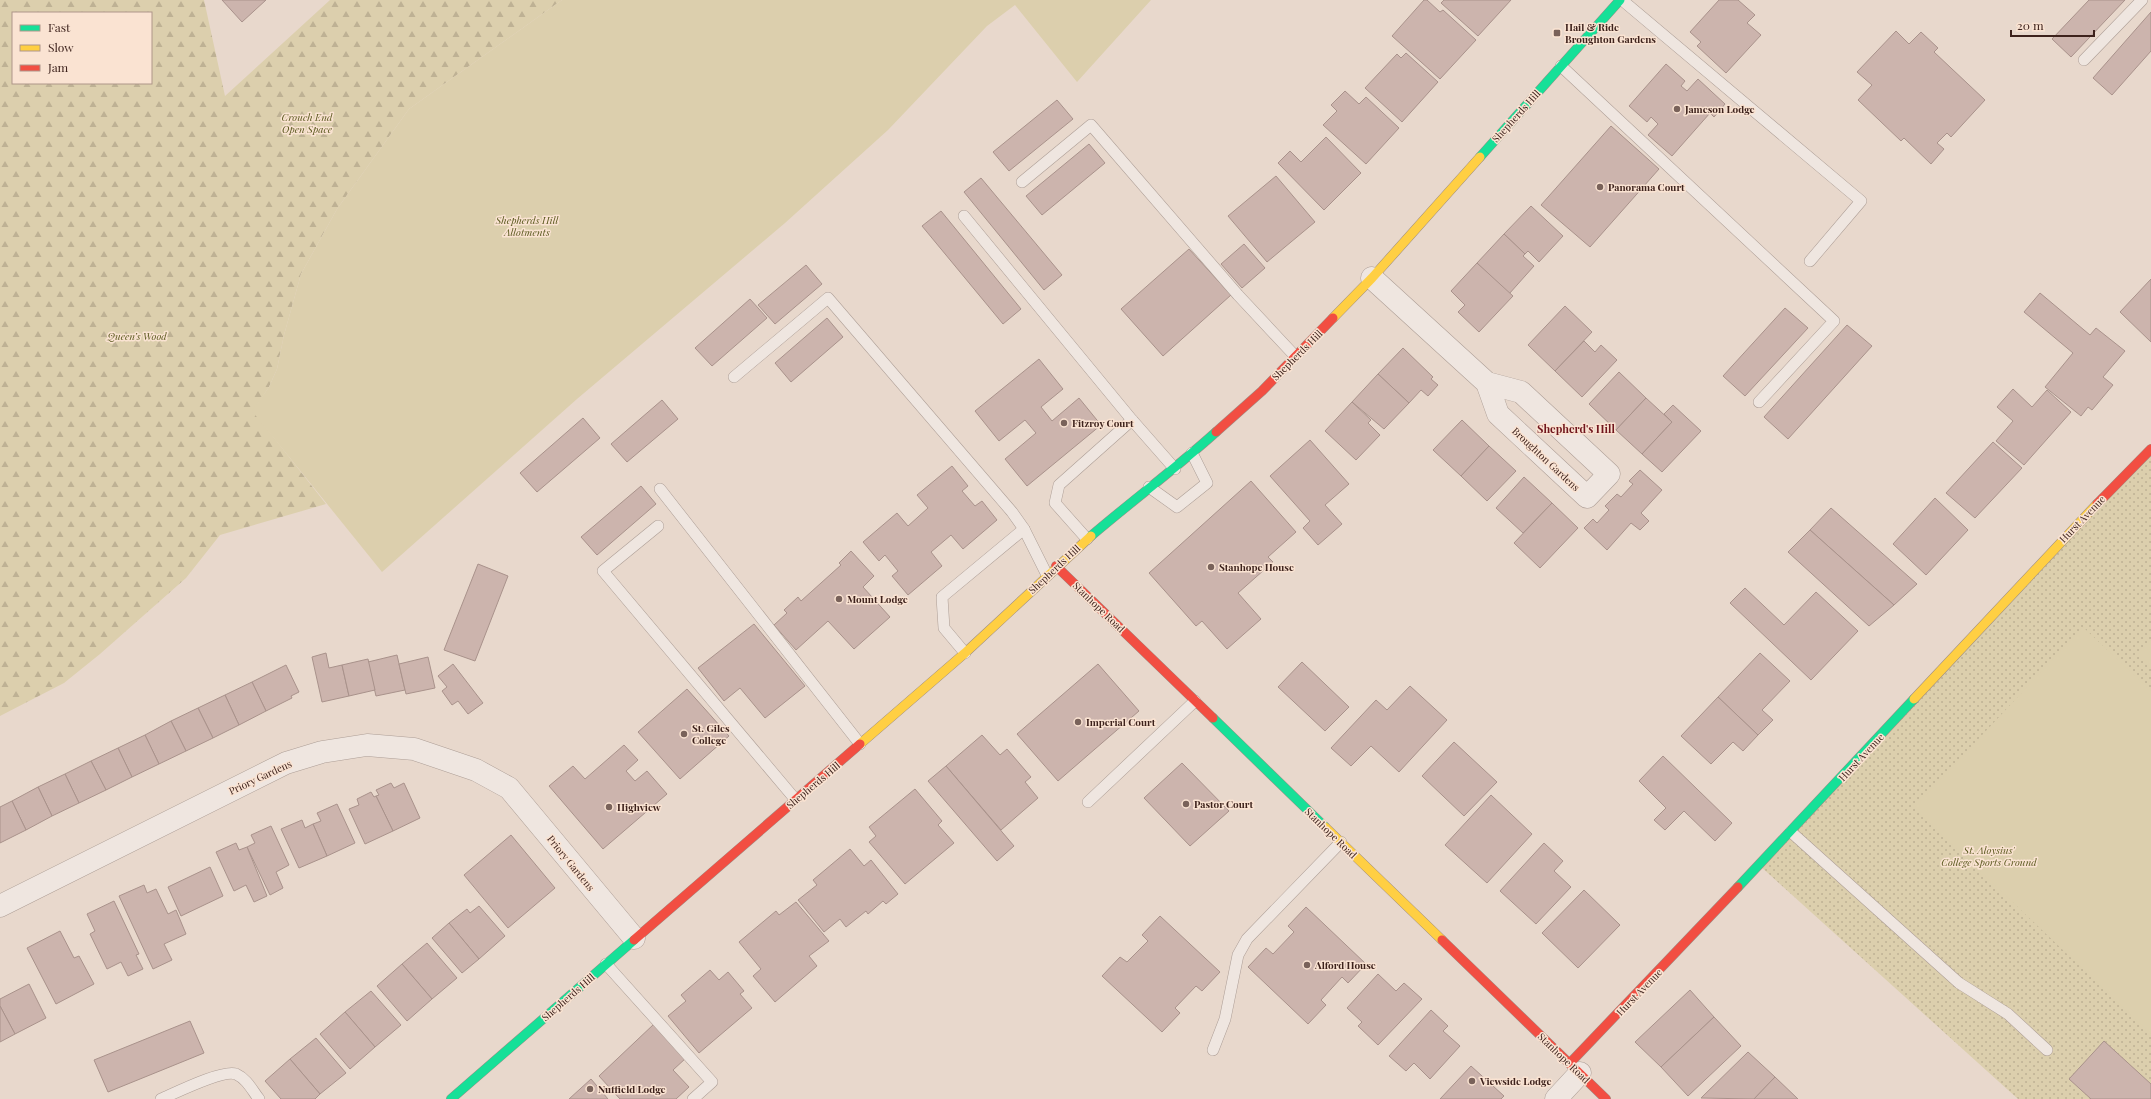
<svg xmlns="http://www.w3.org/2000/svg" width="2151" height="1099" font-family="'Playfair Display',serif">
  <defs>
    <pattern id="grass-dots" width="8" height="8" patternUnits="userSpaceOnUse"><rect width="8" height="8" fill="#dccfad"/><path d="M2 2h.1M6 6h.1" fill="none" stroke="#beb194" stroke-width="1.8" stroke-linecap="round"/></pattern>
    <pattern id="forest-firs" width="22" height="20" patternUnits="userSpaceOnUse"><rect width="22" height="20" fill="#dccfad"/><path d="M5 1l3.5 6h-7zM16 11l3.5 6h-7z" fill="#beb194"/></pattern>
  </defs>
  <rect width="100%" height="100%" fill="#e8d8cc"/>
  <polygon fill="url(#grass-dots)" points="2151,449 2151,1099 2018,1099 1760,866"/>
  <path fill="url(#forest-firs)" fill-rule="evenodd" d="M0,0H204L225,96L330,0H562L409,109L337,209L301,274L284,335L277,369L269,387L253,411L326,504L220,535L186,578L100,654L64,683L0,716ZM13,13H151V83H13Z"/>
  <g fill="#dccfad">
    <polygon points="562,0 1151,0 1077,82 1015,5 987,26 888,130 785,223 577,399 382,572 252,411 269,387 277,369 284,335 301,274 337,209 409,109"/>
    <polygon points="2083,627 2151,691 2151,1034 1914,808"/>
    <polygon points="2151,640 2151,669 2137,655"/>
  </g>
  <g fill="#ccb4ad" stroke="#a9928b">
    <polygon points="222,0 266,0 242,22"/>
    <polygon points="1424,0 1427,0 1440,12 1443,10 1476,40 1440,79 1392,36"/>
    <polygon points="1444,0 1511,0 1478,36 1441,3"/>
    <polygon points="1719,0 1738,0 1755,15 1747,23 1761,35 1726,73 1697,46 1701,42 1690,32"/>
    <polygon points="2089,0 2125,0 2071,57 2052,39"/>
    <polygon points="2151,12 2151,51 2112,95 2093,78"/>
    <polygon points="1896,31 1909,44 1921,32 1938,48 1934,52 1985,100 1951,137 1947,133 1937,143 1944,149 1931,164 1904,138 1901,141 1858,100 1872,85 1857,72"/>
    <polygon points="1406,53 1438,82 1402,122 1365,88 1397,54 1401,58"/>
    <polygon points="1666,64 1685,81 1681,86 1687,91 1698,79 1725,104 1714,117 1710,113 1672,156 1648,135 1658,124 1651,117 1647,122 1629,106"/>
    <polygon points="1345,91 1359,104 1366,97 1399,128 1366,164 1323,125 1337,111 1331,105"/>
    <polygon points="1057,100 1073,119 1009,171 993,152"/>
    <polygon points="1611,126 1659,169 1590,247 1541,205"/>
    <polygon points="1326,137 1361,173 1324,210 1278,163 1290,151 1301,162"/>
    <polygon points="1089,144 1105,163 1042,215 1026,196"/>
    <polygon points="1276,176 1315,222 1267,262 1228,216"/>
    <polygon points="981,178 1062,275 1044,290 964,192"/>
    <polygon points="1531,206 1563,236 1539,262 1528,251 1525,254 1504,234"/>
    <polygon points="941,211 1021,309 1003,324 922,226"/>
    <polygon points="1504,234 1525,254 1523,256 1534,266 1509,294 1477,263"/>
    <polygon points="1244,244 1265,268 1242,288 1221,264"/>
    <polygon points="1189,249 1231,295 1163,356 1121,309"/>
    <polygon points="1477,263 1513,296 1479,332 1458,312 1465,305 1451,291"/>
    <polygon points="806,265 822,284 775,324 758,305"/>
    <polygon points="2151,279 2151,342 2120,312"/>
    <polygon points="2040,293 2090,335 2096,328 2125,351 2103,377 2113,385 2092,410 2088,407 2081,416 2045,387 2073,353 2024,312"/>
    <polygon points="750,299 767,318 712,366 695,348"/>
    <polygon points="1565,306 1592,332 1555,371 1528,345"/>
    <polygon points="1785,308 1808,328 1745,396 1723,376"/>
    <polygon points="827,318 843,337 791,382 775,363"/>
    <polygon points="1847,325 1872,346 1788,439 1764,417"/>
    <polygon points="1584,341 1595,352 1601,345 1617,360 1582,397 1555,371"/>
    <polygon points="1403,348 1433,377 1431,379 1438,385 1428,396 1421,390 1409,403 1378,374"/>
    <polygon points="1039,359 1063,389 1041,407 1052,421 1079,398 1101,425 1027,486 1005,459 1036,433 1025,420 999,441 975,411"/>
    <polygon points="1619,372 1646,398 1616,430 1589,404"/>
    <polygon points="1378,374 1409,403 1384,429 1352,402"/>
    <polygon points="2013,389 2032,407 2047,390 2071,412 2024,465 1996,441 2013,421 1997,407"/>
    <polygon points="1646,398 1672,422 1642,454 1616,430"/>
    <polygon points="662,400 678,419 627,462 611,444"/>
    <polygon points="1352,402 1371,420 1368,423 1380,435 1356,460 1325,431"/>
    <polygon points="1673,405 1701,431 1662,472 1642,454 1672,422 1664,414"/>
    <polygon points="583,418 600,438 537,492 520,473"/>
    <polygon points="1462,420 1489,446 1461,476 1433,450"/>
    <polygon points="1310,440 1349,484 1325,505 1342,524 1318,545 1303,528 1310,521 1270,476"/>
    <polygon points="1993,442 2022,468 1975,518 1946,493"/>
    <polygon points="1489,446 1516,471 1487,501 1461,476"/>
    <polygon points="952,466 968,486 962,491 975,506 982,501 997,520 963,549 951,535 931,552 942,566 908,595 892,576 898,571 885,555 879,561 863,542 897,513 908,526 928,508 917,495"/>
    <polygon points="1640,470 1662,490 1641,513 1649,521 1640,530 1631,523 1607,550 1584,528 1593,519 1597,523 1609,510 1605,506 1617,494 1621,497 1633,484 1629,481"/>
    <polygon points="1524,477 1552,503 1523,533 1496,508"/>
    <polygon points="1251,481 1296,532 1268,557 1273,562 1238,593 1261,619 1227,649 1202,621 1196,626 1149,573"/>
    <polygon points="641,486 656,504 597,555 581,537"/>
    <polygon points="1935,498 1968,530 1926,575 1893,544"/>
    <polygon points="1552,503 1578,528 1540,568 1514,543"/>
    <polygon points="1831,508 1917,584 1894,605 1810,530"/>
    <polygon points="1810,530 1894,605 1869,626 1788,552"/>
    <polygon points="851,551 874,576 863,587 890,617 854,649 828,621 796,650 774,625 787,613 784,610 798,597 801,601 841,565 839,563"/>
    <polygon points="478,564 508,576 475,661 444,650"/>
    <polygon points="1745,588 1784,625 1816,592 1858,631 1811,680 1730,603"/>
    <polygon points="754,624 805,686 765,718 740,688 724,701 698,668"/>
    <polygon points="326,653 329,668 342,665 349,696 322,702 312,657"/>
    <polygon points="1760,653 1790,681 1762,710 1773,720 1758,735 1718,697"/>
    <polygon points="397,655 405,690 376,696 368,662"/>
    <polygon points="428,657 435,688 406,694 399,664"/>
    <polygon points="368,659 375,690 349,696 342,665"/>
    <polygon points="1302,662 1349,707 1325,731 1278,687"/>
    <polygon points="453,664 483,703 468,714 458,701 452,705 442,691 447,687 438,676"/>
    <polygon points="1098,664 1139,711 1058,781 1017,734"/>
    <polygon points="286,665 299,692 291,696 292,698 266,711 252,682"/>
    <polygon points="252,682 266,711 239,725 225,695"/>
    <polygon points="1410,686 1447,720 1399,772 1371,746 1351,766 1331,748 1376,700 1387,710"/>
    <polygon points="687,689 729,736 680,779 638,732"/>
    <polygon points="225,695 239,725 213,738 198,708"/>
    <polygon points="1718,697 1758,735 1743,751 1733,742 1711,764 1681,736"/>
    <polygon points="198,708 213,738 186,751 171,721"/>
    <polygon points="171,721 186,751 159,764 145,735"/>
    <polygon points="145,735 159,764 132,777 118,748"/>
    <polygon points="982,735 1000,755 1007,749 1031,777 1025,782 1038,798 1001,830 946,766"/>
    <polygon points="1454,742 1497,782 1464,816 1422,776"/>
    <polygon points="624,745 638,760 626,771 635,781 647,771 667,794 603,849 549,786 573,766 585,779"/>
    <polygon points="118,748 132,777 106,790 91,761"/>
    <polygon points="1663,756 1732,823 1715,841 1684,811 1665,830 1654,820 1666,808 1639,781"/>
    <polygon points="91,761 106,790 79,803 65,774"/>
    <polygon points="1182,763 1229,811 1190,846 1144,798"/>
    <polygon points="946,766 1014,846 997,861 928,781"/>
    <polygon points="65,774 79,803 52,816 38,787"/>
    <polygon points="391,783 394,788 404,783 420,818 393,831 376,796 379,795 376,790"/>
    <polygon points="38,787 52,816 26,830 12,801"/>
    <polygon points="915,789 942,821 938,825 954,843 905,884 869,842 876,836 869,827"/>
    <polygon points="371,792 374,797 376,796 393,831 365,844 349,809 359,805 357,799"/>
    <polygon points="1491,795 1532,834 1487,883 1445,845"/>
    <polygon points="12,801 26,830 0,843 0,807"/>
    <polygon points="337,804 355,843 327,856 313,824 321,821 317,813"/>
    <polygon points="302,820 305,828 313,824 327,856 299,868 281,829"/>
    <polygon points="271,826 289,865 276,872 283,888 270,895 247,847 255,843 251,835"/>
    <polygon points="511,835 555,888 508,928 464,875"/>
    <polygon points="236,843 239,850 247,847 267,896 254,902 246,885 234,891 216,852"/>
    <polygon points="1544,843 1563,861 1554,871 1571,887 1536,924 1500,891"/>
    <polygon points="850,849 864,866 871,860 898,894 886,904 883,901 868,914 866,911 846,927 840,919 824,932 798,900 817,885 813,880"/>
    <polygon points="210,867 223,896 181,916 168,887"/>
    <polygon points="144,885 147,893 156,889 168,914 176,910 186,934 164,944 172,960 153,969 119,896"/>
    <polygon points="1584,890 1620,925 1578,968 1542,933"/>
    <polygon points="114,901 139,954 136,955 143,969 128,976 121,962 107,969 90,934 95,931 87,914"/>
    <polygon points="796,902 829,941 809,956 817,966 775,1002 753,976 761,969 739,942 776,911 779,915"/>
    <polygon points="479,906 505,936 479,959 449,923 467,909 470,913"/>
    <polygon points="1306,907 1366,964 1348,983 1342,977 1321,1000 1326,1005 1308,1024 1248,967 1266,948 1273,954 1294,932 1288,926"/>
    <polygon points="1160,916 1220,972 1202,991 1196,986 1175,1008 1180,1013 1162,1032 1102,976 1120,957 1127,962 1148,941 1142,935"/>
    <polygon points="449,923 479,959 462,973 432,938"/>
    <polygon points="60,931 74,958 79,956 94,984 56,1004 27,948"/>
    <polygon points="427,943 457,978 432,999 402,964"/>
    <polygon points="402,964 432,999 407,1021 377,986"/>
    <polygon points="710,970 719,980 728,972 744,991 740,994 752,1008 699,1053 668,1016 686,1001 681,995"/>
    <polygon points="1378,974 1396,991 1404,983 1422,999 1378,1045 1358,1026 1362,1022 1347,1008"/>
    <polygon points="29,984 46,1018 15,1034 0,1006 0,999"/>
    <polygon points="1690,990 1714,1017 1661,1067 1635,1042"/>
    <polygon points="371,991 401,1025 375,1047 345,1012"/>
    <polygon points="0,1006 15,1034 0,1042"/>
    <polygon points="1431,1010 1448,1026 1443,1031 1460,1046 1430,1079 1414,1063 1406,1071 1389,1056"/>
    <polygon points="345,1012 375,1047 350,1069 320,1034"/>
    <polygon points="1714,1017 1741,1046 1688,1096 1661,1067"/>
    <polygon points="190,1021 204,1053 108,1092 94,1060"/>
    <polygon points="654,1024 686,1058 673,1070 689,1087 676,1099 620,1099 599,1076"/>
    <polygon points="316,1038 346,1073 320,1094 290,1059"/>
    <polygon points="2104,1041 2151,1084 2151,1099 2091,1099 2069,1079"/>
    <polygon points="1748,1052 1775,1077 1754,1099 1701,1098"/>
    <polygon points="290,1059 320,1094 315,1099 281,1099 265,1081"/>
    <polygon points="1471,1066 1504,1096 1501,1099 1440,1099"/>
    <polygon points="1775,1077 1798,1099 1754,1099"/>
    <polygon points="591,1079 608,1099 569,1099"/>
  </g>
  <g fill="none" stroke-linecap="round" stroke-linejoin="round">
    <defs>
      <g id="lane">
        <polyline points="1622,0 1861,201 1810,261"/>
        <polyline points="2084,60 2142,0"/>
        <polyline points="1561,66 1834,321 1759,402"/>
        <polyline points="1022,182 1091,125 1238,295 1295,356"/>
        <polyline points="964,216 1132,420 1175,469"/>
        <polyline points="734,377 828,298 1012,512 1024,529 1047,575"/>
        <polyline points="1149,487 1177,507 1207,483 1192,453"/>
        <polyline points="660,489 860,744"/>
        <polyline points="658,526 603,571 795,799"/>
        <polyline points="1087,539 1055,503 1059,485 1132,420"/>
        <polyline points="965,653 944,628 942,597 1024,529"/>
        <polyline points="1088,802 1195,701"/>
        <polyline points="1791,832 1959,983 2008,1014 2047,1050"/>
        <polyline points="606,964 712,1082 693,1099"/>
        <polyline points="1213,1050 1225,1019 1238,955 1247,939 1341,842"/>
        <path d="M161,1099C175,1093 223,1069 236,1074C247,1079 252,1090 259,1099"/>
      </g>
      <g id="street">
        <polyline points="1372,278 1487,383 1521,392 1609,474 1587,497 1498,414 1487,383"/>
        <polyline points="0,906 286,763 322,752 367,745 414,749 476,770 509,788 634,938"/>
        <polyline points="1556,1099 1580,1073"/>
      </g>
      <g id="fast">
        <polyline points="1480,157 1620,0"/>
        <path d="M1091,536C1132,501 1175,469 1216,432"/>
        <polyline points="1213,718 1325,827"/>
        <polyline points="1738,887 1914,699"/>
        <polyline points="451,1099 634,940"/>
      </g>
      <g id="slow">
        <polyline points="1333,318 1372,278 1480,157"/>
        <polyline points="1914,699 2097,504"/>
        <polyline points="860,744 965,653 1091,536"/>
        <polyline points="1325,827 1442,940"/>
      </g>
      <g id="jam">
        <polyline points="1216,432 1262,391 1333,318"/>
        <polyline points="2097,504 2151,449"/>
        <polyline points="1056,566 1213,718"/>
        <polyline points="634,940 860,744"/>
        <polyline points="1442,940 1606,1099"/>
        <polyline points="1570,1063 1738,887"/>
      </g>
    </defs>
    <use href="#lane" stroke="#ad9e96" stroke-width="12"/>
    <use href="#street" stroke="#ad9e96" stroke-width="23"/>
    <use href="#fast" stroke="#9d8d85" stroke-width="10"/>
    <use href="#slow" stroke="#9d8d85" stroke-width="10"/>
    <use href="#jam" stroke="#9d8d85" stroke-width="10"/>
    <use href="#lane" stroke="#efe6e0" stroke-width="11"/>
    <use href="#street" stroke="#efe6e0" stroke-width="22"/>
    <use href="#fast" stroke="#16e098" stroke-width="9"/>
    <use href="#slow" stroke="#ffcf43" stroke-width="9"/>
    <use href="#jam" stroke="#f24e42" stroke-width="9"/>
  </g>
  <g fill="#79625a" stroke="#fae3d2" stroke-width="1.5">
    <rect x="1553" y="29" width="8" height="8" rx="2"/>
    <circle cx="1677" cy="109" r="4"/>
    <circle cx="1600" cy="187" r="4"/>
    <circle cx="1064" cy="423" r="4"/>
    <circle cx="1211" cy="567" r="4"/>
    <circle cx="839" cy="599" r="4"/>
    <circle cx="1078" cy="722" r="4"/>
    <circle cx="684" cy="734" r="4"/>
    <circle cx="1186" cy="804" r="4"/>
    <circle cx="609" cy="807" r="4"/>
    <circle cx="1307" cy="965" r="4"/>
    <circle cx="1472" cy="1081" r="4"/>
    <circle cx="590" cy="1089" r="4"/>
  </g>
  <g text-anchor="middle" stroke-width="3" stroke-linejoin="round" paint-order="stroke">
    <g font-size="10" font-weight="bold" fill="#3d221c" stroke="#fae3d2" text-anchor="start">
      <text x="1565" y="31">Hail &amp; Ride<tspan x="1565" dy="12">Broughton Gardens</tspan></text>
      <text x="1685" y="113">Jameson Lodge</text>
      <text x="1608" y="191">Panorama Court</text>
      <text x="1072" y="427">Fitzroy Court</text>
      <text x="1219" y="571">Stanhope House</text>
      <text x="847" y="603">Mount Lodge</text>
      <text x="1086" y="726">Imperial Court</text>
      <text x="692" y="732">St. Giles<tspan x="692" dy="12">College</tspan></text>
      <text x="1194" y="808">Pastor Court</text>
      <text x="617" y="811">Highview</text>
      <text x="1315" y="969">Alford House</text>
      <text x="1480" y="1085">Viewside Lodge</text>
      <text x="598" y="1093">Nuffield Lodge</text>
    </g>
    <g font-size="10" fill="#3d221c" stroke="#fae3d2">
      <text transform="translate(1516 116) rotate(-48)" y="4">Shepherds Hill</text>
      <text transform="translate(1297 355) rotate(-45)" y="4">Shepherds Hill</text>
      <text transform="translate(1546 459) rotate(43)" y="4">Broughton Gardens</text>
      <text transform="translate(2082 519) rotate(-46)" y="4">Hurst Avenue</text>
      <text transform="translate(1054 569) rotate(-43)" y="4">Shepherds Hill</text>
      <text transform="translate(1099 607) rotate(44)" y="4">Stanhope Road</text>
      <text transform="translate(1861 757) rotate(-47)" y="4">Hurst Avenue</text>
      <text transform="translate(260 777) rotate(-25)" y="4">Priory Gardens</text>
      <text transform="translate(813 785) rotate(-40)" y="4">Shepherds Hill</text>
      <text transform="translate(1331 833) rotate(44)" y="4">Stanhope Road</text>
      <text transform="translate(571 863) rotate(51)" y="4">Priory Gardens</text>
      <text transform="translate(1639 992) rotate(-46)" y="4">Hurst Avenue</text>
      <text transform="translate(568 997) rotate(-41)" y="4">Shepherds Hill</text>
      <text transform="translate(1564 1058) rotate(44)" y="4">Stanhope Road</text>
    </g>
    <g font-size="10" font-style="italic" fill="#5c5a20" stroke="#fae3d2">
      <text x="307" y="121">Crouch End<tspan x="307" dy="12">Open Space</tspan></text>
      <text x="527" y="224">Shepherds Hill<tspan x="527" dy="12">Allotments</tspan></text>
      <text x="137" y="340">Queen’s Wood</text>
      <text x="1989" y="854">St. Aloysius'<tspan x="1989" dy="12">College Sports Ground</tspan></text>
    </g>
    <g font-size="11" font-weight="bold" fill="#70161d" stroke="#fae3d2">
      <text x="1576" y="433">Shepherd's Hill</text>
    </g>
  </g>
  <rect x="12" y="12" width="140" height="72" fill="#fae3d2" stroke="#ae9689"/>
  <rect x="20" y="25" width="20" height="6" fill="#16e098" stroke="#ae9689"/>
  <text x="48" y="32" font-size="12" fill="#3d221c">Fast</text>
  <rect x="20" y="45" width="20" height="6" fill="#ffcf43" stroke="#ae9689"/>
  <text x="48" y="52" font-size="12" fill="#3d221c">Slow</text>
  <rect x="20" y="65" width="20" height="6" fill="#f24e42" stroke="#ae9689"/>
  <text x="48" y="72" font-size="12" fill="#3d221c">Jam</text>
  <path d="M2011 30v6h83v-6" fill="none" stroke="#3d221c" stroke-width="2"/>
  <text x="2017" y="30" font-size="12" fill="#3d221c" stroke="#fae3d2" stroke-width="3" paint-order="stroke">20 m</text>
</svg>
